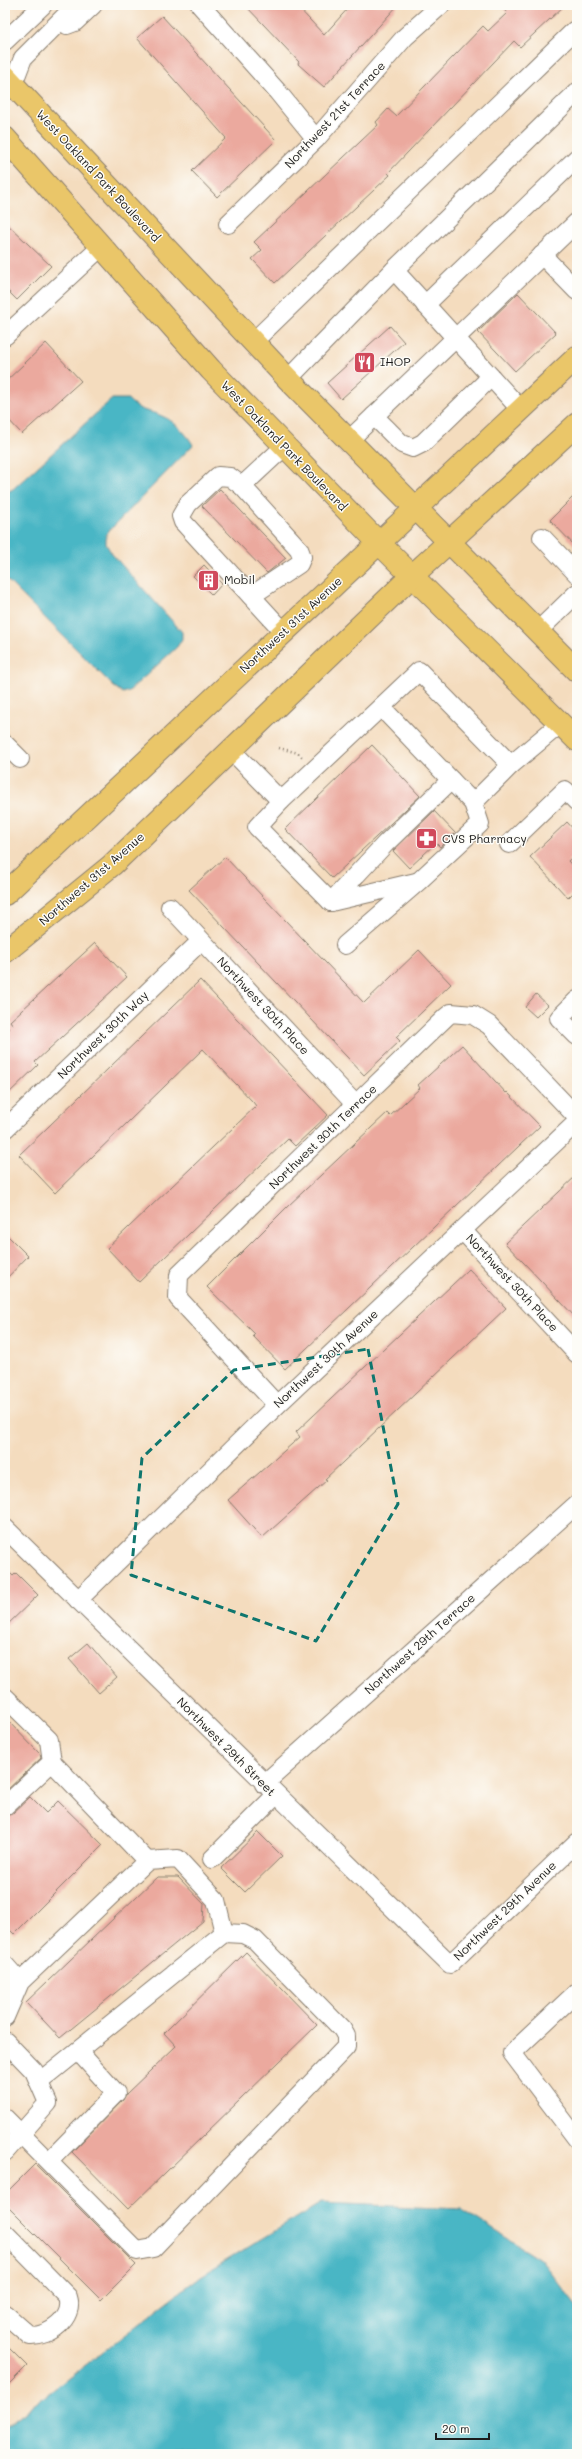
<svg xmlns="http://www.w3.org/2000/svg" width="582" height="2459" font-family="Mali,sans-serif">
  <rect width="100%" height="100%" fill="#fdfcf7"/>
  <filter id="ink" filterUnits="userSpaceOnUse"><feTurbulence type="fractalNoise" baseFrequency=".025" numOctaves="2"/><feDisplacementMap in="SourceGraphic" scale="8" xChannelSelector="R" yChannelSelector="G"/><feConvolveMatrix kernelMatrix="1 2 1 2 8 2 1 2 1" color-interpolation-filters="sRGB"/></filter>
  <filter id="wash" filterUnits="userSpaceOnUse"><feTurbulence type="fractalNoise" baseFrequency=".012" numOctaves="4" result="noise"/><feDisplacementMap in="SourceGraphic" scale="16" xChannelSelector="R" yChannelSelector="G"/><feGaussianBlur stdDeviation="0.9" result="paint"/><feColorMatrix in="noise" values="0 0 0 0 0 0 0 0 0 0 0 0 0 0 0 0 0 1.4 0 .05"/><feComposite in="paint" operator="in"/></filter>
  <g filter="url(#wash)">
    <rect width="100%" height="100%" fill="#f4dcbe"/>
    <g fill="#49b6c5" stroke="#326970">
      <path d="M112,399H128C142,414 148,409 164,417C174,421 188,435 193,445L106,534V544L112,554L182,632V639L177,647L129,691L123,693L113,686L5,578V493L13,489Z"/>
      <polygon points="321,2203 461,2209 540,2259 577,2306 577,2454 5,2454 5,2428 14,2420 201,2276"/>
    </g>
    <g id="blocks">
      <g fill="#eba99e">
        <polygon points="245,5 296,5 324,35 351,5 398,5 324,87 298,64 299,62"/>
        <polygon points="500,5 565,5 520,47 514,41 388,173 390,175 275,283 252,259 262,250 254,242 378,125 376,122 388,109 396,116 483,26 488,31 507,13"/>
        <polygon points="162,16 276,140 217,197 192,171 226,138 137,38"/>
        <polygon points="5,222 51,266 17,300 5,288"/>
        <polygon points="518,293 556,333 515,371 478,332"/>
        <polygon points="390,326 404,342 341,399 327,383"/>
        <polygon points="46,343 81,381 22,434 5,416 5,382"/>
        <polygon points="220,489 286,558 267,573 202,506"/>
        <polygon points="577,493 577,548 550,520"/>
        <polygon points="204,565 222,584 212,595 193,576"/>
        <polygon points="372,745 420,796 332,878 285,829"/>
        <polygon points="434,811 455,833 440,847 436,843 409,868 393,851"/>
        <polygon points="567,822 577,833 577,853 568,861 577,871 577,889 568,898 530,857"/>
        <polygon points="225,857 364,1003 419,950 451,984 396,1037 400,1041 364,1075 189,890"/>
        <polygon points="95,943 127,977 35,1062 38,1065 5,1097 5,1033 13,1025 10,1021"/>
        <polygon points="200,980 328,1115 295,1146 288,1139 139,1282 107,1248 256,1106 253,1102 203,1049 55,1193 19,1155"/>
        <polygon points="536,994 548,1005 536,1017 525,1007"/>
        <polygon points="462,1045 506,1093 507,1092 540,1126 285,1369 253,1336 255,1334 207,1287 288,1206 387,1113 390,1116 420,1088 418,1085"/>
        <polygon points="577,1175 577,1319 505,1243"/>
        <polygon points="5,1233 28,1256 5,1280"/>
        <polygon points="469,1269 506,1308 325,1479 327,1480 262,1538 228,1500 300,1437 296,1432"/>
        <polygon points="5,1568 13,1576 16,1573 38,1595 5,1627"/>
        <polygon points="88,1643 117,1677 99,1693 69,1659"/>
        <polygon points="5,1718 40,1754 41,1758 5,1792"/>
        <polygon points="30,1797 46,1813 58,1801 103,1845 14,1934 5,1925 5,1816 12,1814"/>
        <polygon points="258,1832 282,1856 245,1892 221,1868"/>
        <polygon points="157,1877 178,1877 204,1904 203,1921 60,2038 26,2002"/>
        <polygon points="246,1952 317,2025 128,2209 72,2152 123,2100 126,2094 176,2046 164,2033"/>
        <polygon points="35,2164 136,2265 101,2300 5,2204 5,2194"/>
        <polygon points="5,2344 27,2366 5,2388"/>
      </g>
    </g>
  </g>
  <g filter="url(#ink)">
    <use href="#blocks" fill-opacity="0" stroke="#887c6d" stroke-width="1"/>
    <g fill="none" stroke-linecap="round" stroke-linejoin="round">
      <defs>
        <g id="minor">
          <polyline points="200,5 277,91 316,139"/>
          <polyline points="67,25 75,22 93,5"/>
          <polyline points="5,41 43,5"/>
          <polyline points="13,84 23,58 76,5"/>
          <polyline points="228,224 316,139 405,37 441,5"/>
          <polyline points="542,255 577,291"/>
          <polyline points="394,270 521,410"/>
          <polyline points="425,305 577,158"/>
          <polyline points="5,336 101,247"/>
          <polyline points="253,342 575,30 577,33"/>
          <polyline points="288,379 394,270 577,92"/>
          <polyline points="374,416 402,444 413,448 423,443 491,377"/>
          <polyline points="348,441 577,222"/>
          <polyline points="242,486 299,549 302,557 299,564 251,596"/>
          <polyline points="542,537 577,574"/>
          <polyline points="538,631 577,593"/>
          <polyline points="284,632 183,522 181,516 188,504 218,476 230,477 242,486 285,446"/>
          <polyline points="381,707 419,671 511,765 473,803"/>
          <polyline points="5,744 20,759"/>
          <polyline points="231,750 281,801 257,827 331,902"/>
          <polyline points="511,765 561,723"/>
          <polyline points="281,801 381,707 473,803 480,824 419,881 345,945"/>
          <polyline points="509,844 565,790 577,802"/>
          <polyline points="331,902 385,844 451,780"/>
          <polyline points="331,902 416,882"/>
          <polyline points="170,907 356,1105"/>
          <polyline points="577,1000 559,1018 577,1036"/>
          <polyline points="5,1129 201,941"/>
          <polyline points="463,1231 577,1354"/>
          <polyline points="277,1405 178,1298 179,1275 446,1017 451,1013 473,1015 489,1025 577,1117"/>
          <polyline points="5,1528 450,1964 577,1842"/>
          <polyline points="78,1600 277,1405 577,1122"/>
          <polyline points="5,1697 49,1740 52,1762"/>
          <polyline points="264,1784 577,1504"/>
          <polyline points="5,1806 52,1762 147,1861"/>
          <polyline points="212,1859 276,1795"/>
          <polyline points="5,1965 20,1982"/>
          <polyline points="577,1992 512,2053 577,2139"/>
          <polyline points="5,2017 20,1982 147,1861 178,1859 216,1900 224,1933 39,2082"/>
          <polyline points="5,2041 34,2071 48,2103 5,2152"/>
          <polyline points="5,2118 137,2251 153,2248 346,2047 346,2036 342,2029 255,1940 243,1934 224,1933"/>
          <polyline points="49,2161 116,2093 78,2051"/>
          <path d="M5,2233L68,2297C75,2318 49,2337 30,2336L5,2314"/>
        </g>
        <g id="major">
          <polyline points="5,76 288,379 577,671"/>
          <polyline points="5,138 211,370 379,543 577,740"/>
          <polyline points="5,894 577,357"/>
          <polyline points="5,952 112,865 413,575 577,424"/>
        </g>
      </defs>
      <use href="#minor" stroke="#887c6d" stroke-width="20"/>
      <use href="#major" stroke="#887c6d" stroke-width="24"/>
      <polyline stroke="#887c6d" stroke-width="2.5" stroke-dasharray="1 3" stroke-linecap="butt" points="279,748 298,753 302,757"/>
      <use href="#minor" stroke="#fff" stroke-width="18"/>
      <use href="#major" stroke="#eac669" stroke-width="22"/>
    </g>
  </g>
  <path fill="none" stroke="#0f766e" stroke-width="3" stroke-dasharray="8 5" stroke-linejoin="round" d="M368,1349L398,1504L316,1641L131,1575L142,1458L234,1370Z"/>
  <defs>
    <symbol id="restaurant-square" viewBox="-11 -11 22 22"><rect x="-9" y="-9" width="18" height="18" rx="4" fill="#d1495b" stroke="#fdfcf7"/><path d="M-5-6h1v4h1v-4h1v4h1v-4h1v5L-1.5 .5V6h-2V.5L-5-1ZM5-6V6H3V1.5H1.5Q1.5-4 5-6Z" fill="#fff"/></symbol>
    <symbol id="building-square" viewBox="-11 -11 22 22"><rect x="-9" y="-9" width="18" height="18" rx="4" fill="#d1495b" stroke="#fdfcf7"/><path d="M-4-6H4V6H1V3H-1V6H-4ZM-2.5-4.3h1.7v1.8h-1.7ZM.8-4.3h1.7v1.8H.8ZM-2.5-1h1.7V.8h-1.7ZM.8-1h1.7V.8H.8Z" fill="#fff"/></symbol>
    <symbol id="pharmacy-square" viewBox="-11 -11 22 22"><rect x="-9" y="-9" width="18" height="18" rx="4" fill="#d1495b" stroke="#fdfcf7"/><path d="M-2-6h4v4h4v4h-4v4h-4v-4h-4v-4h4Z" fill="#fff"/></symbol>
  </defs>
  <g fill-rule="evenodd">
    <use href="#restaurant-square" x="352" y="350" width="25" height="25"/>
    <use href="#building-square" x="196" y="568" width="25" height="25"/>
    <use href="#pharmacy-square" x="414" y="826" width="25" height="25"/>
  </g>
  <g text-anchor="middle" stroke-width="3" stroke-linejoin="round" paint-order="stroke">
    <g font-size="12" fill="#1c1c1c" stroke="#fdfcf7">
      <text transform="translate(335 115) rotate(-47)" y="4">Northwest 21st Terrace</text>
      <text transform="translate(98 176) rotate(47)" y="4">West Oakland Park Boulevard</text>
      <text transform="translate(284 446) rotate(46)" y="4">West Oakland Park Boulevard</text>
      <text transform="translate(291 625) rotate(-43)" y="4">Northwest 31st Avenue</text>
      <text transform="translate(92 879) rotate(-41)" y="4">Northwest 31st Avenue</text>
      <text transform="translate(263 1006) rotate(47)" y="4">Northwest 30th Place</text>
      <text transform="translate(103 1035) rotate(-44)" y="4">Northwest 30th Way</text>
      <text transform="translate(323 1137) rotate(-44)" y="4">Northwest 30th Terrace</text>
      <text transform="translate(512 1283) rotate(47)" y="4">Northwest 30th Place</text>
      <text transform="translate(326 1359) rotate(-43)" y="4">Northwest 30th Avenue</text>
      <text transform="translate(420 1644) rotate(-42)" y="4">Northwest 29th Terrace</text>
      <text transform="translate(226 1747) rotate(45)" y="4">Northwest 29th Street</text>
      <text transform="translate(505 1911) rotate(-44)" y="4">Northwest 29th Avenue</text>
    </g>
    <g font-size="12" fill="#1c1c1c" stroke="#fdfcf7" text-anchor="start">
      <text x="380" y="366">IHOP</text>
      <text x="224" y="584">Mobil</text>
      <text x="442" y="843">CVS Pharmacy</text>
    </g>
  </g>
  <rect width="582" height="2459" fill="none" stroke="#fdfcf7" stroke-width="20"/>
  <path d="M436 2433v6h53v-6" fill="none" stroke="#1c1c1c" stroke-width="2"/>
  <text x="442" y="2433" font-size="12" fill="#1c1c1c" stroke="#fdfcf7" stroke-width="3" paint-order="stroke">20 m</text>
</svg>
